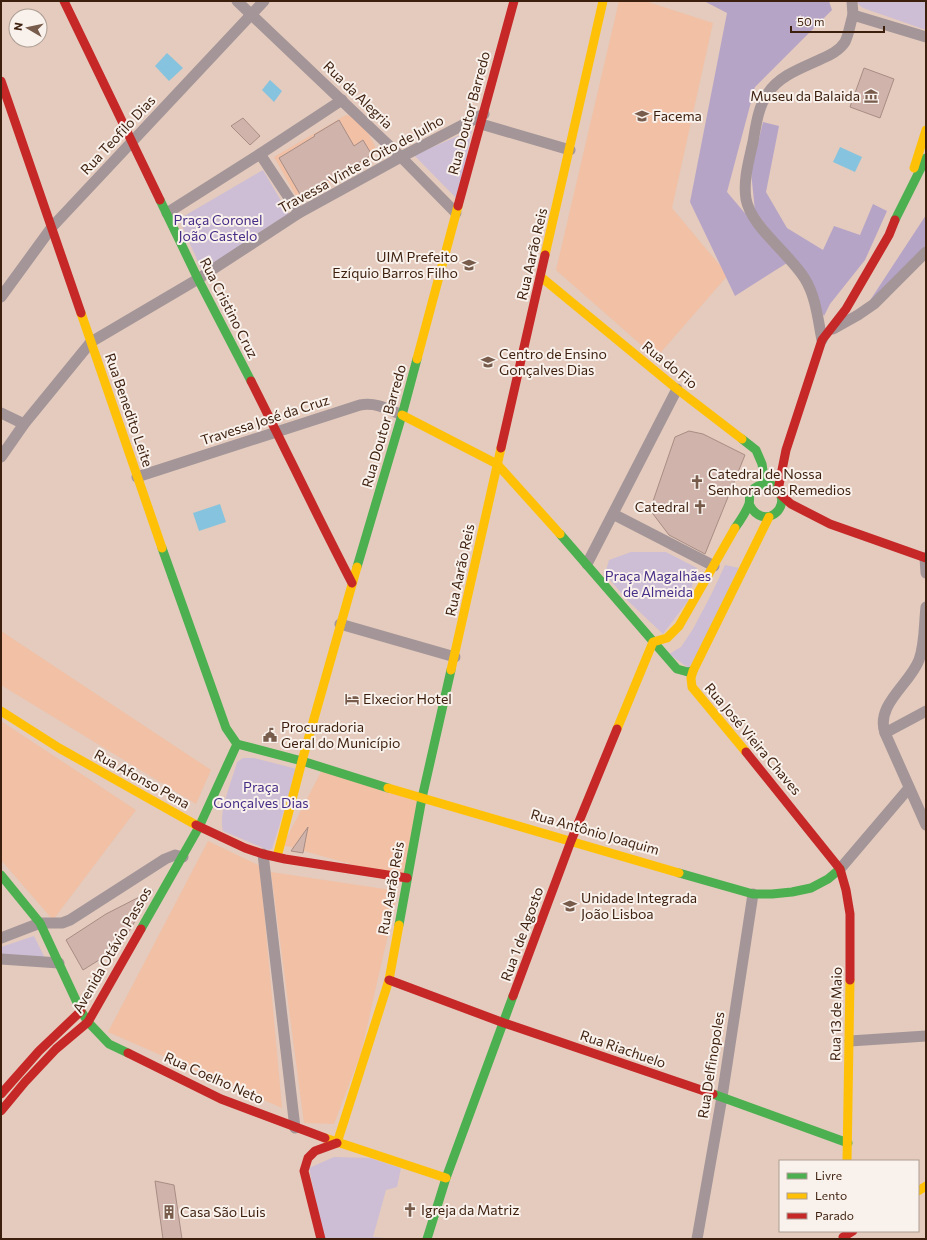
<svg xmlns="http://www.w3.org/2000/svg" width="927" height="1240" font-family="Commissioner,sans-serif">
  <rect width="100%" height="100%" fill="#e4cbbd"/>
  <g fill="#f1c0a5">
    <polygon points="619,1 645,1 713,23 672,208 728,275 656,358 556,270"/>
    <polygon points="346,115 351,116 368,133 375,146 376,151 373,157 299,201 274,157"/>
    <polygon points="1,631 211,770 196,804 1,685"/>
    <polygon points="1,721 136,810 53,920 1,860"/>
    <polygon points="322,770 427,797 410,881 283,845"/>
    <polygon points="208,841 260,866 282,1108 108,1032"/>
    <polygon points="271,872 398,891 361,1053 334,1124 304,1123"/>
  </g>
  <g fill="#cdbed5">
    <polygon points="858,1 926,1 926,30 863,8 858,4"/>
    <polygon points="472,130 458,200 414,155"/>
    <polygon points="263,170 290,216 202,271 179,219"/>
    <polygon points="631,552 666,552 697,568 688,601 663,634 628,601 605,574 609,560"/>
    <polygon points="725,565 739,568 690,669 669,654 681,647 693,629 711,595"/>
    <path d="M243,758H254L297,769L272,849L268,850L223,831C218,812 232,781 237,762Z"/>
    <polygon points="34,936 48,964 1,960 1,947"/>
    <polygon points="334,1157 370,1158 401,1168 397,1187 386,1190 373,1237 397,1239 324,1239 309,1168"/>
  </g>
  <g fill="#b6a4c7">
    <polygon points="704,1 829,1 832,10 755,87 727,192 787,263 735,296 690,202 727,13"/>
    <polygon points="763,122 779,126 766,192 787,228 823,250 834,226 860,235 873,204 887,211 865,260 830,304 824,316 790,257 755,211 751,172"/>
    <polygon points="926,215 926,249 867,305"/>
  </g>
  <g fill="#86c3de">
    <polygon points="167,53 183,68 169,81 155,66"/>
    <polygon points="270,80 282,91 274,102 262,90"/>
    <polygon points="840,147 862,157 855,172 833,162"/>
    <polygon points="220,504 226,522 199,531 193,513"/>
  </g>
  <g fill="#d0b4ab" stroke="#a88d85">
    <polygon points="864,68 894,79 880,118 850,107"/>
    <polygon points="243,118 260,136 250,145 231,126"/>
    <polygon points="339,120 354,146 363,140 372,155 301,196 279,158 315,136 314,135"/>
    <polygon points="689,431 703,434 745,455 705,554 669,535 650,510 675,437"/>
    <polygon points="308,827 303,853 291,851"/>
    <polygon points="153,890 120,947 83,970 66,940 106,914"/>
    <polygon points="155,1181 174,1185 182,1239 163,1239"/>
  </g>
  <g fill="none" stroke-linecap="round" stroke-linejoin="round">
    <g stroke="#a49598" stroke-width="11">
      <polyline points="237,1 401,157 456,213"/>
      <polyline points="852,1 853,15"/>
      <polyline points="481,124 570,150"/>
      <polyline points="260,154 299,213"/>
      <polyline points="167,213 260,154 342,100"/>
      <polyline points="1,297 52,227 264,1"/>
      <polyline points="833,329 858,315 874,304 926,252"/>
      <path d="M822,340C818,320 816,297 805,279C790,254 751,227 746,199C743,180 749,160 753,142C756,125 758,107 768,93C780,75 802,68 821,59C830,55 839,51 845,42C849,34 850,24 853,15L926,37"/>
      <polyline points="1,413 24,424"/>
      <polyline points="1,457 24,424 91,342 198,279 299,213 401,157 484,114"/>
      <path d="M137,477L360,405C376,402 388,409 402,415"/>
      <polyline points="613,514 714,566"/>
      <polyline points="925,558 926,573"/>
      <polyline points="587,564 677,389"/>
      <path d="M926,607C924,624 925,644 919,660C910,684 875,705 885,733L926,825"/>
      <polyline points="340,624 455,657"/>
      <polyline points="885,733 926,711"/>
      <polyline points="263,854 295,1128"/>
      <polyline points="840,869 909,788"/>
      <polyline points="1,938 40,923 62,923 70,920 165,859 175,855 183,857"/>
      <polyline points="1,959 59,963"/>
      <polyline points="850,1041 926,1036"/>
      <polyline points="697,1239 722,1097 753,894"/>
    </g>
    <g stroke="#4caf50" stroke-width="9">
      <polyline points="160,200 198,279 251,381"/>
      <polyline points="895,220 926,158"/>
      <polyline points="742,439 756,450 762,464 765,484"/>
      <path d="M735,528C740,521 746,512 749,504C750,501 749,497 750,495C754,483 771,481 778,490C792,508 763,532 749,504"/>
      <polyline points="560,534 677,669 688,672 693,671"/>
      <polyline points="162,548 226,728 237,744"/>
      <polyline points="357,567 402,415 417,359"/>
      <polyline points="237,744 302,761 388,788"/>
      <polyline points="679,873 753,894 772,894 792,892 811,888 828,879 840,869"/>
      <polyline points="1,875 40,923 81,1011 88,1022 109,1044 128,1053"/>
      <polyline points="399,925 422,798 451,670"/>
      <polyline points="141,929 199,827 237,744"/>
      <polyline points="713,1094 848,1143"/>
      <polyline points="427,1239 446,1178 513,996"/>
    </g>
    <g stroke="#ffc107" stroke-width="9">
      <polyline points="914,168 926,130"/>
      <polyline points="545,255 603,1"/>
      <polyline points="541,277 677,389 742,439"/>
      <polyline points="81,313 162,548"/>
      <polyline points="417,359 458,206"/>
      <polyline points="402,415 497,464 560,534"/>
      <polyline points="451,670 501,448"/>
      <polyline points="1,711 59,748 196,825"/>
      <polyline points="617,729 653,642 667,638 679,626 735,528"/>
      <polyline points="746,752 692,687 691,678 693,671 769,517"/>
      <polyline points="388,788 679,873"/>
      <polyline points="277,857 302,761 357,567"/>
      <polyline points="325,1138 446,1178"/>
      <polyline points="337,1143 389,980 399,925"/>
      <polyline points="847,1161 850,980"/>
      <polyline points="918,1191 926,1186"/>
    </g>
    <g stroke="#c62828" stroke-width="9">
      <polyline points="64,1 160,200"/>
      <polyline points="1,81 81,313"/>
      <polyline points="458,206 514,1"/>
      <path d="M251,381C285,448 317,516 352,583"/>
      <polyline points="501,448 545,255"/>
      <polyline points="778,490 786,450 822,340 846,309 889,235 895,220"/>
      <polyline points="781,495 791,504 830,524 926,558"/>
      <polyline points="746,752 840,869 846,890 850,914 850,980"/>
      <polyline points="196,825 245,848 263,854 285,859 407,878"/>
      <polyline points="389,980 504,1023 713,1094"/>
      <polyline points="513,996 571,841 617,729"/>
      <polyline points="128,1053 221,1099 325,1138"/>
      <polyline points="1,1094 39,1051 81,1011"/>
      <polyline points="1,1111 25,1082 56,1049 88,1022 141,929"/>
      <polyline points="843,1237 853,1231"/>
      <polyline points="321,1239 304,1171 308,1158 315,1151 337,1143"/>
    </g>
  </g>
  <defs>
    <symbol id="museum-bare" viewBox="-9 -9 18 18"><path d="M0-6L6-3V-2H-6V-3ZM-5-1h2V3h-2ZM-1-1h2V3h-2ZM3-1h2V3H3ZM-6 4H6V6H-6Z" fill="#775b4b" stroke="#f9f1ec" stroke-width="2.5" paint-order="stroke"/></symbol>
    <symbol id="university-bare" viewBox="-9 -9 18 18"><path d="M0-5L7-2L0 1L-7-2ZM-4 1L0 2.5L4 1V4Q0 6-4 4Z" fill="#775b4b" stroke="#f9f1ec" stroke-width="2.5" paint-order="stroke"/></symbol>
    <symbol id="school-bare" viewBox="-9 -9 18 18"><path d="M0-5L7-2L0 1L-7-2ZM-4 1L0 2.5L4 1V4Q0 6-4 4Z" fill="#775b4b" stroke="#f9f1ec" stroke-width="2.5" paint-order="stroke"/></symbol>
    <symbol id="church-bare" viewBox="-9 -9 18 18"><path d="M-1.2-6h2.4v3.5h3.3v2.4h-3.3V6h-2.4V-.1h-3.3v-2.4h3.3Z" fill="#775b4b" stroke="#f9f1ec" stroke-width="2.5" paint-order="stroke"/></symbol>
    <symbol id="hotel-bare" viewBox="-9 -9 18 18"><path d="M-6-4.5h1.5V1H6V5H4.5V3h-9V5H-6ZM-4 0a1.8 1.8 0 1 1 3.6 0ZM.5 0V-2.5h3Q6-2.5 6 0Z" fill="#775b4b" stroke="#f9f1ec" stroke-width="2.5" paint-order="stroke"/></symbol>
    <symbol id="civic-bare" viewBox="-9 -9 18 18"><path d="M-.6-6.5H3V-4.5H.6V-3L4-1V1h2V6H-6V1h2V-1L-.6-3ZM-1.2 2.5V6h2.4V2.5Z" fill="#775b4b" stroke="#f9f1ec" stroke-width="2.5" paint-order="stroke"/></symbol>
    <symbol id="building-bare" viewBox="-9 -9 18 18"><path d="M-4-6H4V6H1V3H-1V6H-4ZM-2.5-4.3h1.7v1.8h-1.7ZM.8-4.3h1.7v1.8H.8ZM-2.5-1h1.7V.8h-1.7ZM.8-1h1.7V.8H.8Z" fill="#775b4b" stroke="#f9f1ec" stroke-width="2.5" paint-order="stroke"/></symbol>
  </defs>
  <g fill-rule="evenodd">
    <use href="#museum-bare" x="861" y="86" width="20" height="20"/>
    <use href="#university-bare" x="632" y="106" width="20" height="20"/>
    <use href="#school-bare" x="459" y="255" width="20" height="20"/>
    <use href="#school-bare" x="478" y="352" width="20" height="20"/>
    <use href="#church-bare" x="687" y="472" width="20" height="20"/>
    <use href="#church-bare" x="690" y="497" width="20" height="20"/>
    <use href="#hotel-bare" x="342" y="689" width="20" height="20"/>
    <use href="#civic-bare" x="260" y="725" width="20" height="20"/>
    <use href="#school-bare" x="560" y="896" width="20" height="20"/>
    <use href="#church-bare" x="400" y="1200" width="20" height="20"/>
    <use href="#building-bare" x="159" y="1202" width="20" height="20"/>
  </g>
  <g text-anchor="middle" stroke-width="4" stroke-linejoin="round" paint-order="stroke">
    <g font-size="14" fill="#3c1f0d" stroke="#f9f1ec">
      <text transform="translate(358 95) rotate(44)" y="5">Rua da Alegria</text>
      <text transform="translate(469 113) rotate(-75)" y="5">Rua Doutor Barredo</text>
      <text transform="translate(118 135) rotate(-47)" y="5">Rua Teofilo Dias</text>
      <text transform="translate(361 164) rotate(-29)" y="5">Travessa Vinte e Oito de Julho</text>
      <text transform="translate(532 254) rotate(-77)" y="5">Rua Aarão Reis</text>
      <text transform="translate(229 308) rotate(63)" y="5">Rua Cristino Cruz</text>
      <text transform="translate(670 365) rotate(39)" y="5">Rua do Fio</text>
      <text transform="translate(129 410) rotate(71)" y="5">Rua Benedito Leite</text>
      <text transform="translate(265 420) rotate(-18)" y="5">Travessa José da Cruz</text>
      <text transform="translate(384 426) rotate(-74)" y="5">Rua Doutor Barredo</text>
      <text transform="translate(460 570) rotate(-78)" y="5">Rua Aarão Reis</text>
      <text transform="translate(753 739) rotate(50)" y="5">Rua José Vieira Chaves</text>
      <text transform="translate(142 779) rotate(29)" y="5">Rua Afonso Pena</text>
      <text transform="translate(595 832) rotate(16)" y="5">Rua Antônio Joaquim</text>
      <text transform="translate(391 888) rotate(-80)" y="5">Rua Aarão Reis</text>
      <text transform="translate(522 934) rotate(-70)" y="5">Rua 1 de Agosto</text>
      <text transform="translate(112 950) rotate(-60)" y="5">Avenida Otávio Passos</text>
      <text transform="translate(836 1014) rotate(-89)" y="5">Rua 13 de Maio</text>
      <text transform="translate(623 1049) rotate(19)" y="5">Rua Riachuelo</text>
      <text transform="translate(711 1065) rotate(-81)" y="5">Rua Delfinopoles</text>
      <text transform="translate(214 1078) rotate(24)" y="5">Rua Coelho Neto</text>
    </g>
    <g font-size="14" fill="#3c1f0d" stroke="#f9f1ec" text-anchor="start">
      <text x="860" y="101" text-anchor="end">Museu da Balaida</text>
      <text x="653" y="121">Facema</text>
      <text x="458" y="262" text-anchor="end">UIM Prefeito<tspan x="458" dy="16">Ezíquio Barros Filho</tspan></text>
      <text x="499" y="359">Centro de Ensino<tspan x="499" dy="16">Gonçalves Dias</tspan></text>
      <text x="708" y="479">Catedral de Nossa<tspan x="708" dy="16">Senhora dos Remedios</tspan></text>
      <text x="689" y="512" text-anchor="end">Catedral</text>
      <text x="363" y="704">Elxecior Hotel</text>
      <text x="281" y="732">Procuradoria<tspan x="281" dy="16">Geral do Município</tspan></text>
      <text x="581" y="903">Unidade Integrada<tspan x="581" dy="16">João Lisboa</tspan></text>
      <text x="421" y="1215">Igreja da Matriz</text>
      <text x="180" y="1217">Casa São Luis</text>
    </g>
    <g font-size="14" fill="#462e88" stroke="#f9f1ec">
      <text x="218" y="225">Praça Coronel<tspan x="218" dy="16">João Castelo</tspan></text>
      <text x="658" y="581">Praça Magalhães<tspan x="658" dy="16">de Almeida</tspan></text>
      <text x="261" y="792">Praça<tspan x="261" dy="16">Gonçalves Dias</tspan></text>
    </g>
  </g>
  <rect width="927" height="1240" fill="none" stroke="#3c1f0d" stroke-width="4"/>
  <rect x="779" y="1160" width="140" height="72" fill="#f9f1ec" stroke="#ad9d93"/>
  <rect x="787" y="1173" width="20" height="6" fill="#4caf50" stroke="#ad9d93"/>
  <text x="815" y="1180" font-size="12" fill="#3c1f0d">Livre</text>
  <rect x="787" y="1193" width="20" height="6" fill="#ffc107" stroke="#ad9d93"/>
  <text x="815" y="1200" font-size="12" fill="#3c1f0d">Lento</text>
  <rect x="787" y="1213" width="20" height="6" fill="#c62828" stroke="#ad9d93"/>
  <text x="815" y="1220" font-size="12" fill="#3c1f0d">Parado</text>
  <g transform="translate(28 28) rotate(279)"><circle r="19" fill="#f9f1ec" stroke="#ad9d93"/>
  <path d="M0-3L7 15L0 10L-7 15Z" fill="#775b4b"/>
  <text y="-6" font-size="11" font-weight="bold" text-anchor="middle" fill="#3c1f0d">N</text>
  </g>
  <path d="M791 26v6h93v-6" fill="none" stroke="#3c1f0d" stroke-width="2"/>
  <text x="797" y="26" font-size="12" fill="#3c1f0d" stroke="#f9f1ec" stroke-width="3" paint-order="stroke">50 m</text>
</svg>
